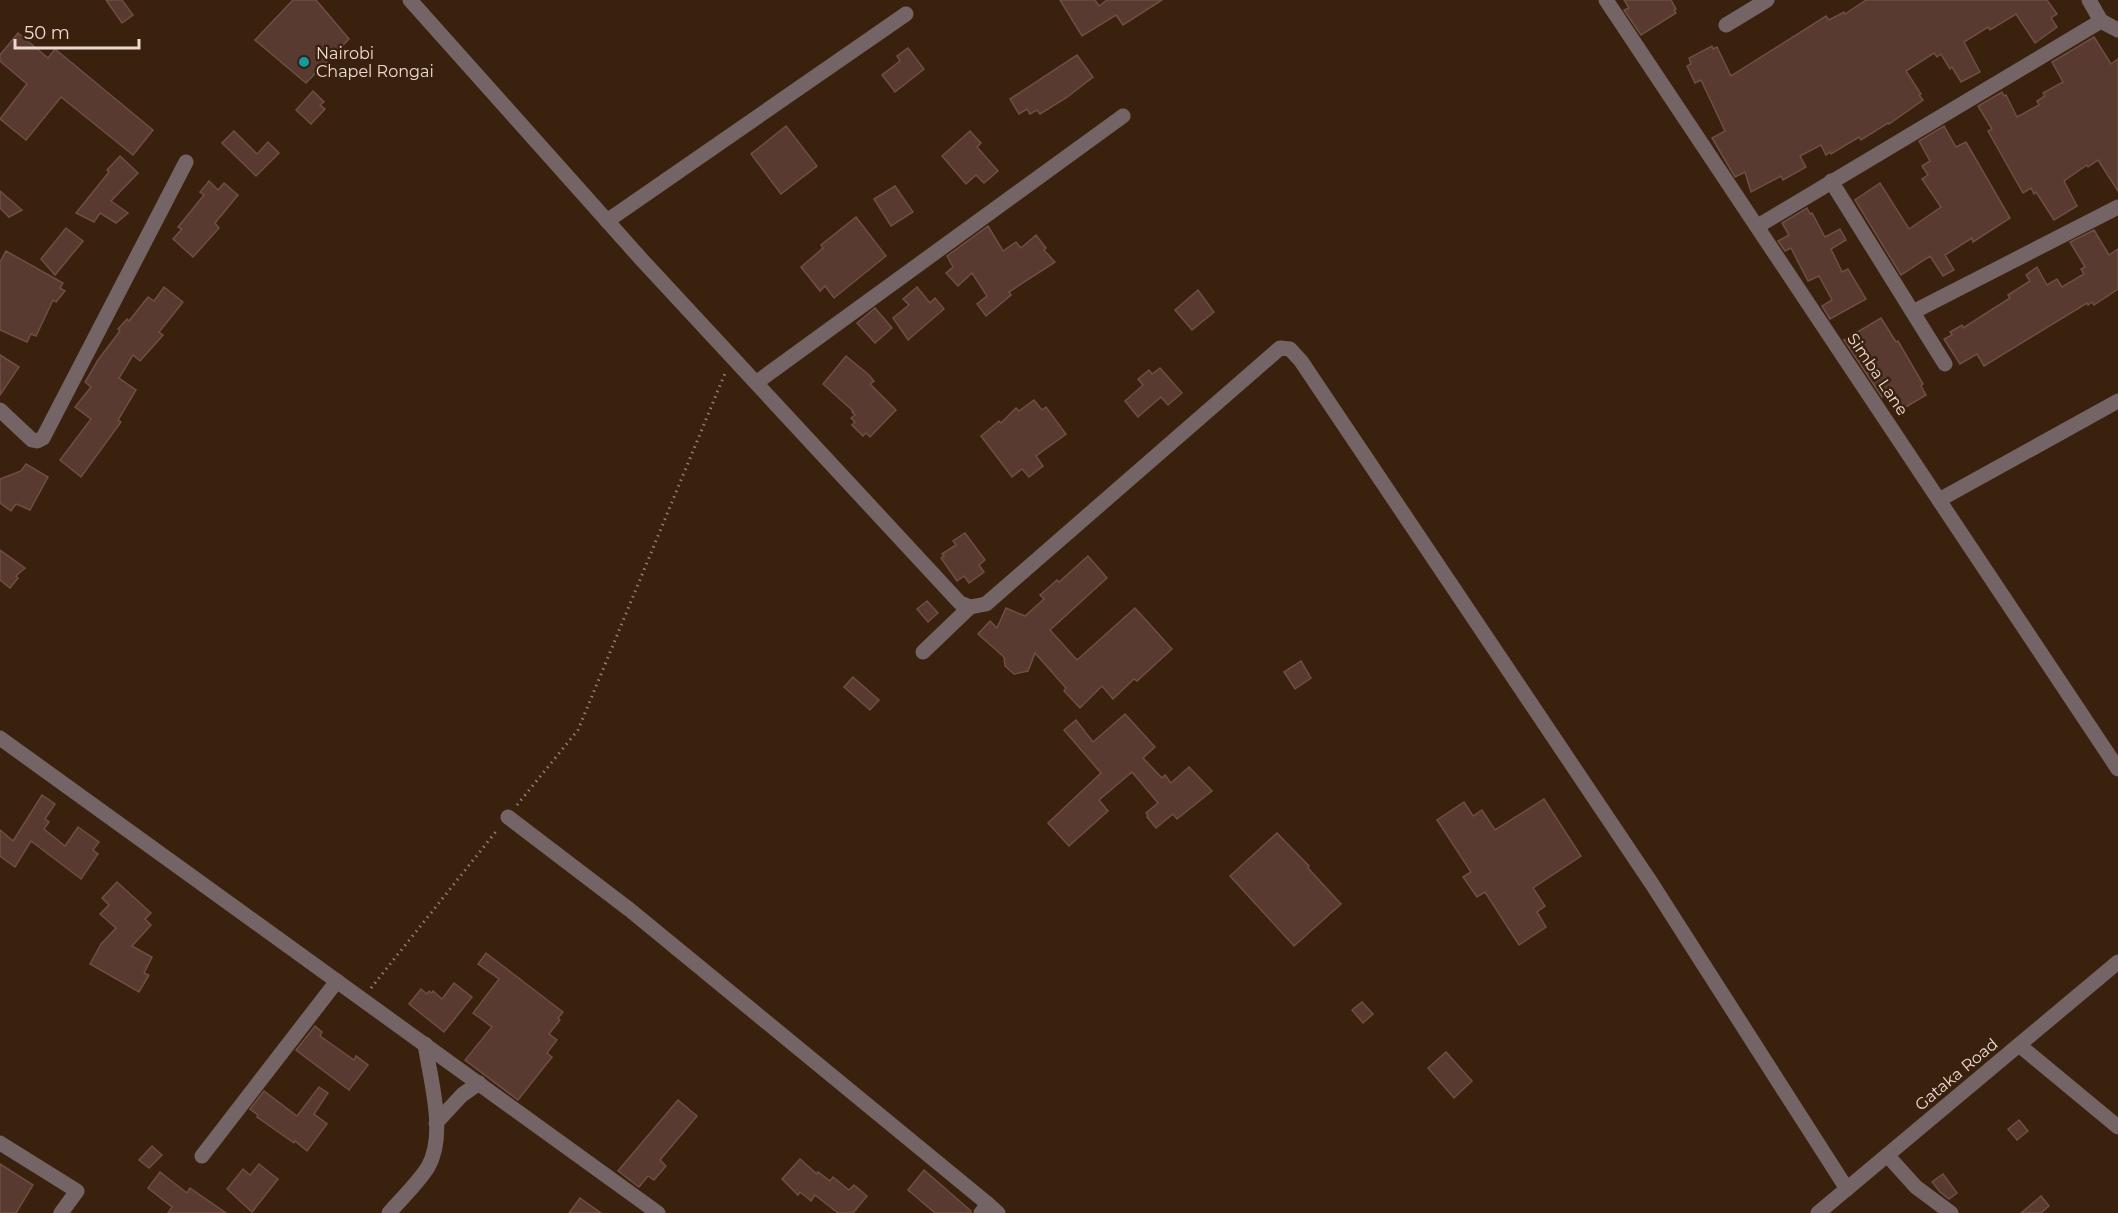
<svg xmlns="http://www.w3.org/2000/svg" width="2118" height="1213" font-family="Montserrat,sans-serif">
  <rect width="100%" height="100%" fill="#39210e"/>
  <g fill="#583a30" stroke="#6f4e43" stroke-width="1.5">
    <polygon points="106,0 122,0 133,15 122,23"/>
    <polygon points="293,0 316,0 349,39 306,83 255,40"/>
    <polygon points="1060,0 1095,0 1099,6 1107,0 1162,0 1123,25 1116,15 1082,36"/>
    <polygon points="1624,0 1671,0 1676,9 1674,10 1676,13 1641,35 1624,10 1629,8"/>
    <polygon points="1866,0 2047,0 2057,14 2051,18 2057,27 2035,43 2016,14 1990,30 1988,27 1964,42 1980,72 1961,82 1952,67 1950,69 1941,54 1937,57 1934,53 1906,71 1921,94 1919,95 1923,100 1889,124 1888,123 1861,140 1859,137 1831,154 1830,152 1826,155 1821,145 1800,156 1806,167 1783,180 1781,176 1751,192 1745,172 1735,177 1712,138 1725,131 1701,80 1695,83 1687,66 1691,64 1689,58 1712,46 1713,49 1717,47 1731,76 1826,16 1829,20 1844,12 1845,14"/>
    <polygon points="18,33 48,58 55,49 153,130 133,155 61,97 26,140 0,119 27,84 0,61 0,55"/>
    <polygon points="2094,37 2111,64 2118,59 2118,191 2098,160 2088,167 2087,165 2064,181 2077,206 2054,220 2036,192 2034,194 2031,188 2023,193 1988,131 1992,129 1978,106 2002,92 2004,96 2006,95 2017,117 2039,105 2037,101 2045,96 2043,93 2063,82 2052,62"/>
    <polygon points="908,48 924,69 895,92 882,75 900,61 897,56"/>
    <polygon points="1077,55 1093,77 1066,98 1040,114 1037,110 1030,114 1027,109 1019,114 1010,99"/>
    <polygon points="313,91 324,102 320,105 325,109 311,124 296,110"/>
    <polygon points="786,126 817,166 781,194 751,154"/>
    <polygon points="1944,126 1956,147 1966,142 2010,218 1973,242 1972,238 1945,255 1954,270 1943,276 1930,256 1901,275 1855,200 1880,183 1909,229 1941,207 1922,179 1928,175 1922,166 1930,161 1919,141"/>
    <polygon points="234,131 257,154 268,142 279,153 256,176 222,143"/>
    <polygon points="970,131 981,143 977,147 998,171 984,183 976,175 966,184 942,156"/>
    <polygon points="120,156 138,173 111,201 128,213 116,223 100,213 94,222 76,213 109,172 107,170"/>
    <polygon points="209,181 218,190 224,183 238,195 215,223 219,228 193,257 173,239 182,229 178,227 204,195 200,192"/>
    <polygon points="895,186 913,212 891,226 874,199"/>
    <polygon points="0,191 22,210 9,217 0,208"/>
    <polygon points="1807,208 1810,214 1812,213 1825,237 1840,229 1846,240 1831,249 1842,272 1848,269 1866,299 1830,319 1822,306 1832,300 1819,276 1808,281 1791,248 1785,251 1778,241 1789,235 1782,223"/>
    <polygon points="856,217 886,256 834,298 825,286 820,291 801,267 823,248 821,245"/>
    <polygon points="988,226 1003,251 1016,242 1021,248 1036,235 1046,248 1044,250 1055,262 1009,292 1011,295 986,316 977,304 987,296 972,273 958,286 946,273 953,267 947,256"/>
    <polygon points="66,228 83,241 55,275 41,259"/>
    <polygon points="2094,230 2109,255 2118,249 2118,289 2094,305 2092,302 2088,305 2087,303 1984,366 1977,354 1960,364 1944,339 1952,335 1950,332 1962,325 1963,328 2010,298 2008,295 2030,281 2026,275 2037,267 2047,285 2057,279 2062,287 2084,274 2081,269 2085,267 2070,242"/>
    <polygon points="6,251 63,283 60,288 65,291 56,302 53,300 36,336 31,334 27,342 0,330 0,262"/>
    <polygon points="164,287 183,302 159,332 163,335 140,361 133,355 119,378 136,390 118,420 121,422 81,477 60,460 91,419 75,407 91,387 85,382 98,360 120,331 118,329 127,319 129,321 148,297 154,301"/>
    <polygon points="917,287 930,303 935,298 944,309 908,340 893,318 909,305 903,299"/>
    <polygon points="1198,290 1214,312 1192,330 1175,310"/>
    <polygon points="875,308 892,328 875,343 857,323"/>
    <polygon points="1881,318 1896,342 1898,341 1923,384 1921,386 1926,395 1901,410 1891,392 1882,397 1844,340"/>
    <polygon points="0,355 19,367 0,395"/>
    <polygon points="846,356 869,375 874,381 870,384 896,410 870,437 866,433 863,436 852,425 855,422 851,418 855,415 852,412 853,411 823,384"/>
    <polygon points="1160,368 1182,393 1168,405 1161,397 1138,417 1125,401 1143,385 1138,379 1149,370 1152,374"/>
    <polygon points="1034,400 1042,410 1046,407 1066,434 1036,456 1043,466 1029,477 1022,469 1012,477 981,436 999,421 1001,423 1016,408 1019,411"/>
    <polygon points="26,464 48,477 30,510 16,504 11,511 0,503 0,479 21,471"/>
    <polygon points="965,533 985,560 979,565 984,572 969,583 964,576 957,581 941,558 944,556 942,554 956,545 953,541"/>
    <polygon points="0,550 25,568 16,576 18,578 10,588 0,580"/>
    <polygon points="1088,556 1107,578 1050,630 1077,660 1135,608 1172,649 1137,681 1134,679 1113,699 1102,686 1080,708 1064,691 1066,688 1035,653 1028,671 1014,674 1005,666 1004,657 978,634 990,621 997,628 1006,608 1025,616 1044,599 1040,595 1057,580 1059,582"/>
    <polygon points="927,601 938,613 928,622 917,609"/>
    <polygon points="1301,661 1311,678 1295,689 1284,672"/>
    <polygon points="853,677 879,700 870,710 844,687"/>
    <polygon points="1125,714 1155,747 1143,758 1162,778 1165,775 1171,783 1189,767 1212,791 1177,819 1173,814 1156,828 1147,817 1148,816 1146,813 1158,803 1132,772 1099,800 1108,811 1069,846 1048,823 1101,773 1064,730 1076,720 1093,742"/>
    <polygon points="42,795 55,804 45,819 49,822 44,829 65,846 78,827 99,842 93,850 98,854 81,879 31,841 15,867 0,856 0,830 13,841"/>
    <polygon points="1544,799 1581,856 1533,888 1545,906 1537,912 1546,927 1519,945 1485,892 1477,897 1463,877 1471,872 1437,820 1464,802 1473,816 1482,810 1495,830"/>
    <polygon points="1277,833 1309,866 1308,868 1341,904 1294,946 1230,876"/>
    <polygon points="117,882 151,913 145,919 151,925 132,946 152,957 144,973 149,975 139,992 90,964 101,944 116,928 100,914 109,905 102,898"/>
    <polygon points="486,953 563,1012 558,1018 560,1020 549,1034 557,1040 547,1053 552,1057 518,1100 465,1060 492,1027 473,1013 499,979 478,964"/>
    <polygon points="454,983 472,997 444,1032 409,1004 421,989 427,994 429,991 432,993 433,991 442,999"/>
    <polygon points="1362,1002 1373,1014 1363,1023 1352,1010"/>
    <polygon points="315,1026 322,1032 320,1036 354,1060 356,1056 368,1065 349,1090 296,1050"/>
    <polygon points="1446,1052 1472,1081 1454,1098 1428,1068"/>
    <polygon points="319,1087 328,1093 314,1114 327,1124 307,1151 295,1141 294,1143 257,1117 258,1115 250,1109 264,1091 297,1116"/>
    <polygon points="678,1100 697,1116 660,1160 666,1166 654,1180 648,1176 639,1187 618,1171"/>
    <polygon points="2019,1120 2028,1131 2017,1140 2008,1129"/>
    <polygon points="152,1146 162,1155 149,1168 139,1160"/>
    <polygon points="800,1159 817,1174 818,1172 830,1181 833,1177 849,1190 854,1185 867,1196 853,1213 838,1213 815,1195 811,1201 800,1192 798,1195 782,1179"/>
    <polygon points="0,1164 33,1185 16,1213 0,1213"/>
    <polygon points="259,1164 278,1179 252,1212 227,1189 243,1169 250,1175"/>
    <polygon points="924,1170 971,1211 971,1213 935,1213 908,1190"/>
    <polygon points="160,1172 187,1193 190,1188 226,1213 168,1213 172,1207 148,1188"/>
    <polygon points="1943,1174 1957,1193 1949,1199 1940,1192 1932,1182"/>
    <polygon points="2041,1196 2049,1206 2041,1213 2021,1213"/>
    <polygon points="580,1198 601,1213 569,1213"/>
  </g>
  <g fill="none" stroke-linecap="round" stroke-linejoin="round">
    <g stroke="#927e6f" stroke-width="3" stroke-dasharray="1.5 4.5" stroke-linecap="butt">
      <polyline points="517,805 578,730 726,371"/>
      <polyline points="371,988 498,829"/>
    </g>
    <g stroke="#746466" stroke-width="15">
      <polyline points="410,0 642,260 960,603 970,607 986,604 1280,348 1290,349 1301,361 1652,884 1847,1189"/>
      <polyline points="1606,0 2118,769"/>
      <polyline points="2101,21 2118,30"/>
      <polyline points="1726,25 1767,0"/>
      <polyline points="1831,181 1945,364"/>
      <polyline points="607,221 906,14"/>
      <polyline points="1758,226 2101,21 2089,0"/>
      <polyline points="1913,312 2118,207"/>
      <polyline points="757,382 1123,116"/>
      <polyline points="0,410 32,440 37,441 43,438 186,162"/>
      <polyline points="1939,500 2118,401"/>
      <polyline points="923,652 970,607"/>
      <polyline points="0,738 658,1213"/>
      <polyline points="508,817 630,910 988,1204"/>
      <polyline points="2019,1045 2118,1127"/>
      <polyline points="436,1123 462,1095 479,1083"/>
      <polyline points="0,1143 77,1191 61,1213"/>
      <polyline points="1887,1155 1916,1187 1951,1213"/>
      <polyline points="202,1156 337,981"/>
      <path d="M389,1213C402,1198 418,1183 428,1167C447,1134 430,1079 425,1044"/>
      <polyline points="981,1213 988,1204 998,1213"/>
      <polyline points="1818,1213 2118,962"/>
    </g>
  </g>
  <circle fill="#0f9aa8" stroke="#39210e" stroke-width="2" cx="304" cy="62" r="6"/>
  <g text-anchor="middle" stroke-width="5" stroke-linejoin="round" paint-order="stroke">
    <g font-size="16" fill="#ebdacf" stroke="#39210e" text-anchor="start">
      <text x="316" y="59">Nairobi<tspan x="316" dy="18">Chapel Rongai</tspan></text>
    </g>
    <g font-size="16" fill="#ebdacf" stroke="#39210e">
      <text transform="translate(1878 374) rotate(56)" y="6">Simba Lane</text>
      <text transform="translate(1956 1074) rotate(-40)" y="6">Gataka Road</text>
    </g>
  </g>
  <path d="M15 39v9h124v-9" fill="none" stroke="#ebdacf" stroke-width="3"/>
  <text x="24" y="39" font-size="18" fill="#ebdacf" stroke="#39210e" stroke-width="4.5" paint-order="stroke">50 m</text>
</svg>
